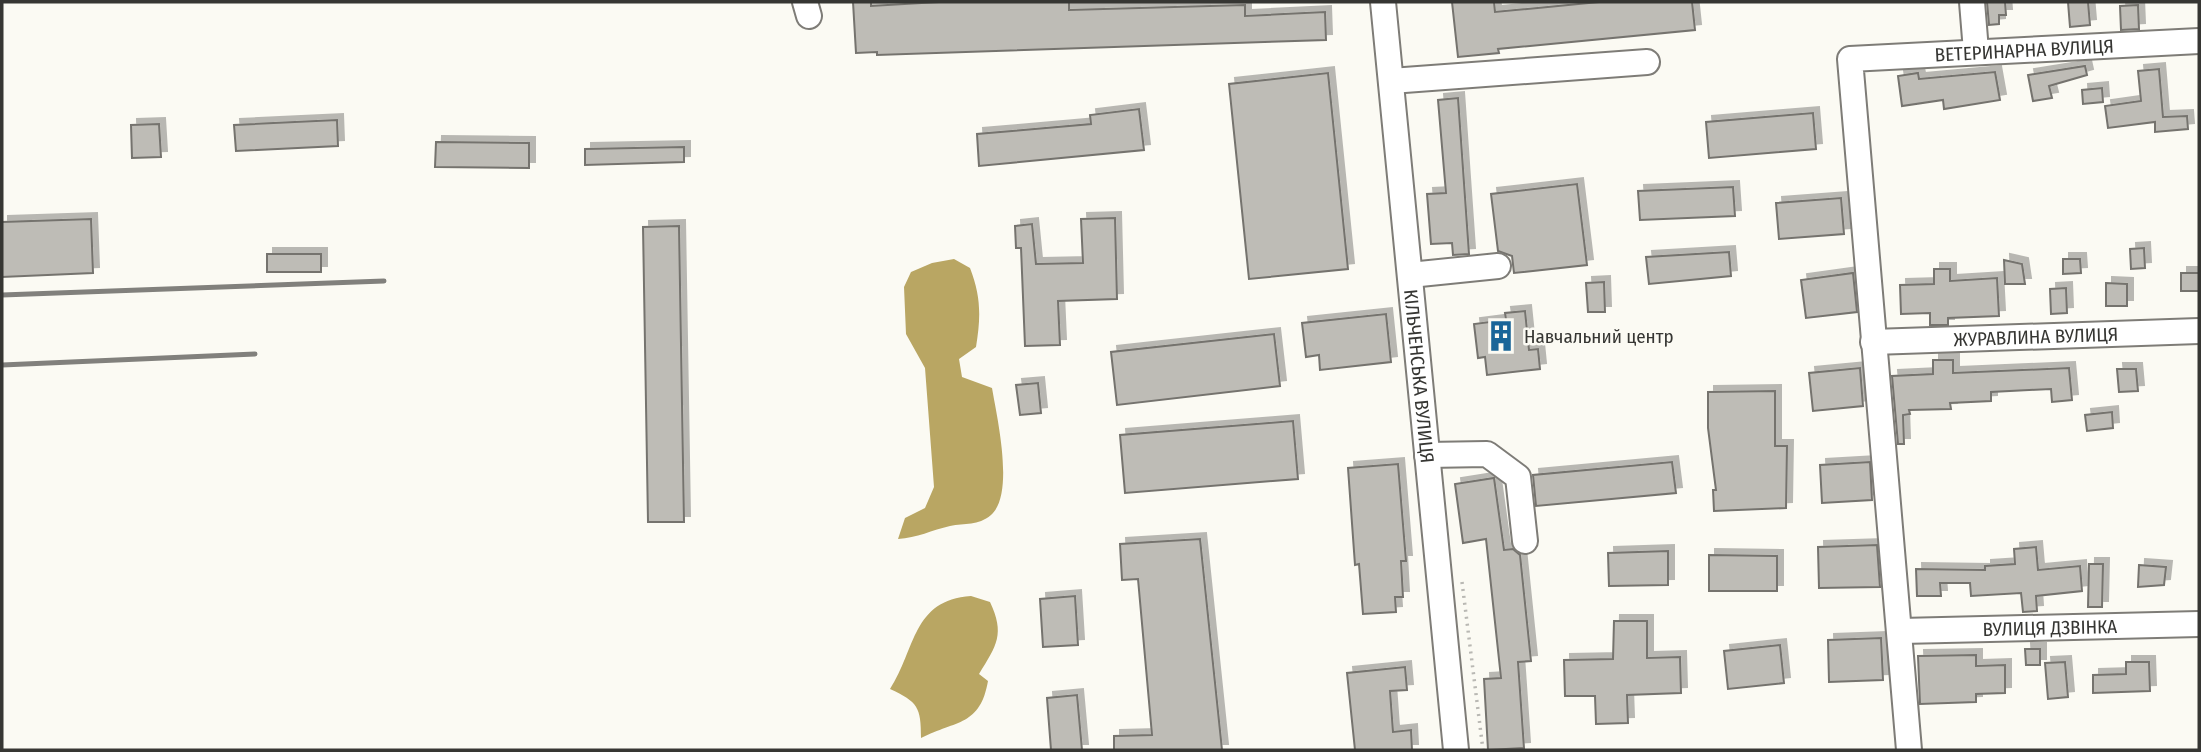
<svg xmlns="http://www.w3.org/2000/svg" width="2201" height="752" font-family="'Fira Sans Condensed',sans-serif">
  <defs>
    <filter id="shadow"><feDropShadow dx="6" dy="-6" stdDeviation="0" flood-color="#0004"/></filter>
  </defs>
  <rect width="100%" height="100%" fill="#fbfaf3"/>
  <g fill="#b9a663">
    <path d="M954,259L970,268C981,296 981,317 976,347L959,359L962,377L992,388C997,417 1015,494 991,515C978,526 965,523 950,526C932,530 917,538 898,539L905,518L925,508L934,487L925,368L906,334L904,287L911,272L932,263Z"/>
    <path d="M971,596L990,602C1005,634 997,645 979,674L988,681C980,726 957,720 921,738C921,707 918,702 890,689C916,649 912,600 971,596Z"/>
  </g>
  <g fill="#bebcb6" stroke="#75736e" stroke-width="2" filter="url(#shadow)">
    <polygon points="853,2 871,2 871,6 939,2 1069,2 1069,10 1245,5 1245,16 1325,12 1326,40 877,55 877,52 856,53"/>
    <polygon points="1452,2 1494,2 1495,12 1599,2 1692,2 1695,30 1498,49 1499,53 1458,57"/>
    <polygon points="1987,2 2005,2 2006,15 1999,15 1999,24 1989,25"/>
    <polygon points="2068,2 2088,2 2090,25 2070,27"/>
    <polygon points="2138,5 2139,29 2121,30 2120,6"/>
    <polygon points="2085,66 2087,75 2049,86 2052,98 2033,101 2028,75"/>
    <polygon points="2159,69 2163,117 2187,116 2188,129 2155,132 2155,122 2108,128 2105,106 2141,101 2138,71"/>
    <polygon points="1995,72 2000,100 1944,109 1943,100 1902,106 1898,76 1918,73 1919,79"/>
    <polygon points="1328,73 1348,269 1249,279 1229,84"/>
    <polygon points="2102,88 2103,102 2083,104 2082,90"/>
    <polygon points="1458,98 1469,254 1453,255 1452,243 1431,244 1427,194 1446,193 1438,100"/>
    <polygon points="1139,109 1144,150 979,166 977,134 1091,124 1090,115"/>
    <polygon points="1813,113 1816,149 1709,158 1706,122"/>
    <polygon points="337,120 338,146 236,151 234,125"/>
    <polygon points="159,124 161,157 132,158 131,125"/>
    <polygon points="436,142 529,143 529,168 435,167"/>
    <polygon points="684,147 684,162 585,165 585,149"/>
    <polygon points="1577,184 1587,265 1514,273 1512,256 1498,251 1491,194"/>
    <polygon points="1733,187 1735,216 1640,220 1638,191"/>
    <polygon points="1841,198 1844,234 1779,239 1776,203"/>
    <polygon points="1115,218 1117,299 1058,301 1060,345 1025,346 1021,248 1016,248 1015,226 1032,224 1036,264 1083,263 1081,219"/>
    <polygon points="91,219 93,273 2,277 2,222"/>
    <polygon points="679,226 684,522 648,522 643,227"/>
    <polygon points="2144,248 2145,268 2131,269 2130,249"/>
    <polygon points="1729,252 1731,276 1649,284 1646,257"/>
    <rect x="267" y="254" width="54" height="18"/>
    <polygon points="2063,259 2080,259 2081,273 2063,274"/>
    <polygon points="2004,260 2022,264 2025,284 2005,284"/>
    <polygon points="1934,269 1950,269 1950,281 1997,278 1999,316 1948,318 1948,325 1930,325 1930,313 1901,314 1900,285 1934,284"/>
    <polygon points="1853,273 1857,312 1806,318 1801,280"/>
    <rect x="2181" y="273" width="18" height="18"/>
    <polygon points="1604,282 1605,312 1588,312 1586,283"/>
    <polygon points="2106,283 2127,284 2127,306 2106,306"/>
    <polygon points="2066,288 2067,313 2051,314 2050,289"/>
    <polygon points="1525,311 1529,350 1538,349 1540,369 1487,375 1485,357 1478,358 1474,324 1506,320 1505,313"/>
    <polygon points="1386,314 1391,362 1320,370 1319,355 1306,357 1302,323"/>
    <polygon points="1274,334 1280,386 1117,405 1111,352"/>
    <polygon points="1933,360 1953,360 1953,373 2069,368 2072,400 2052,402 2051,389 1991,392 1991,401 1950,403 1951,409 1909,410 1910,414 1903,415 1904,444 1898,444 1892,376 1933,374"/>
    <polygon points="1860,368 1863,406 1813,411 1809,373"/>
    <polygon points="2117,369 2136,369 2138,391 2119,392"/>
    <polygon points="1038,383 1041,413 1020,415 1016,385"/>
    <polygon points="1775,391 1775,446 1787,446 1786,508 1714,511 1713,490 1716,490 1708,428 1708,392"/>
    <polygon points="2112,412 2113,428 2087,431 2085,415"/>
    <polygon points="1293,421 1298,479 1125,493 1120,435"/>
    <polygon points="1672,462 1676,493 1536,506 1533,475"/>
    <polygon points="1870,462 1872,500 1822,503 1820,465"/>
    <polygon points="1398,464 1406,561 1401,561 1403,597 1395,597 1396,612 1363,614 1359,564 1355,565 1348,468"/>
    <polygon points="1494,478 1504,550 1513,549 1520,555 1531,661 1518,662 1524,748 1488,750 1484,679 1501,678 1486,539 1463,543 1455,484"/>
    <polygon points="1200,539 1222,750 1114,750 1114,736 1152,735 1138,579 1122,580 1120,544"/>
    <polygon points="1877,545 1880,587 1819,588 1818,547"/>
    <polygon points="2036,547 2038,570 2080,566 2082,591 2036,596 2037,611 2023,612 2021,593 1971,596 1970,583 1940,583 1941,596 1917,596 1916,569 1985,570 1985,566 2015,564 2014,549"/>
    <polygon points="1668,551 1668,585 1609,586 1608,553"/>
    <polygon points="1709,555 1777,556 1777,591 1709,591"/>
    <polygon points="2089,564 2103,564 2102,607 2088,607"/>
    <polygon points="2139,565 2166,567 2164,585 2138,587"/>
    <polygon points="1075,596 1078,645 1043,647 1040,599"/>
    <polygon points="1614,621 1647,621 1647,658 1680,657 1681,693 1627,695 1628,723 1596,724 1595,696 1565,696 1564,660 1613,659"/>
    <polygon points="1881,638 1883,680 1829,682 1828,640"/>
    <polygon points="1780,645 1784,683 1728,689 1724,651"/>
    <polygon points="2025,649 2040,649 2040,665 2026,665"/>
    <polygon points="1976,655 1976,666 2005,665 2005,693 1976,694 1976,702 1920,704 1918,656"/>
    <polygon points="2065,662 2068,697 2048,699 2045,663"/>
    <polygon points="2126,662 2149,662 2150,691 2093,693 2093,675 2126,674"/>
    <polygon points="1405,667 1407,690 1390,691 1393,732 1411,730 1412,750 1355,750 1347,673"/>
    <polygon points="1077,695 1082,750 1051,750 1047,698"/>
  </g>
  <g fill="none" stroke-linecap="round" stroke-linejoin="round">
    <defs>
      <g id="minor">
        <polyline points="805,2 809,16"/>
        <path id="s1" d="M1383,2L1456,750"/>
        <polyline points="1972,2 1976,51"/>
        <polyline points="1391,81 1647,62"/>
        <polyline points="1410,275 1498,266"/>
        <path id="s2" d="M1873,342L2199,331"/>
        <polyline points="1427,455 1487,454 1518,477 1525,541"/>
        <path id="s3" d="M1901,631L2199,624"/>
        <path id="s4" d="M1909,750L1850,59L2199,41"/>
      </g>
    </defs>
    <use href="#minor" stroke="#7e7c77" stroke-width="28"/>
    <polyline stroke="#b9b8b3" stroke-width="3.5" stroke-dasharray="2 5" stroke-linecap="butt" points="1462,582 1483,750"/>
    <use href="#minor" stroke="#fff" stroke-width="24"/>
    <g stroke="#81807c" stroke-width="5">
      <polyline points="2,295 384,281"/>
      <polyline points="2,365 255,354"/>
    </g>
  </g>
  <defs>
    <symbol id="building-bare" viewBox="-9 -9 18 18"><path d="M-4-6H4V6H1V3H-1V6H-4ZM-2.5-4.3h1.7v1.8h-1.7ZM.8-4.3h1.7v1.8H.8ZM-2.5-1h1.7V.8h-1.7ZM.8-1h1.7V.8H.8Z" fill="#1a6598" stroke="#fbfaf3" stroke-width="2.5" paint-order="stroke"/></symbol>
  </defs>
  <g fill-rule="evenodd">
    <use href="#building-bare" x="1479" y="314" width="44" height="44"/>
  </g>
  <g text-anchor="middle" stroke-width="5" stroke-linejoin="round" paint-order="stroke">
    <g font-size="19" fill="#363633" stroke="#fbfaf3">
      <text dy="7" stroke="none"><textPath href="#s4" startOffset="868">ВЕТЕРИНАРНА ВУЛИЦЯ</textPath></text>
      <text dy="7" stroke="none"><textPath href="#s2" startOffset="163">ЖУРАВЛИНА ВУЛИЦЯ</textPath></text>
      <text dy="7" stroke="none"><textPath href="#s1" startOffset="376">КІЛЬЧЕНСЬКА ВУЛИЦЯ</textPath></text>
      <text dy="7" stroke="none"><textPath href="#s3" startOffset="149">ВУЛИЦЯ ДЗВІНКА</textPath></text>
    </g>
    <g font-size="19" fill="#363633" stroke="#fbfaf3" text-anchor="start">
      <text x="1524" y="343">Навчальний центр</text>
    </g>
  </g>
  <rect width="2201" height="752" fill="none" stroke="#363633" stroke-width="7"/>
</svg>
